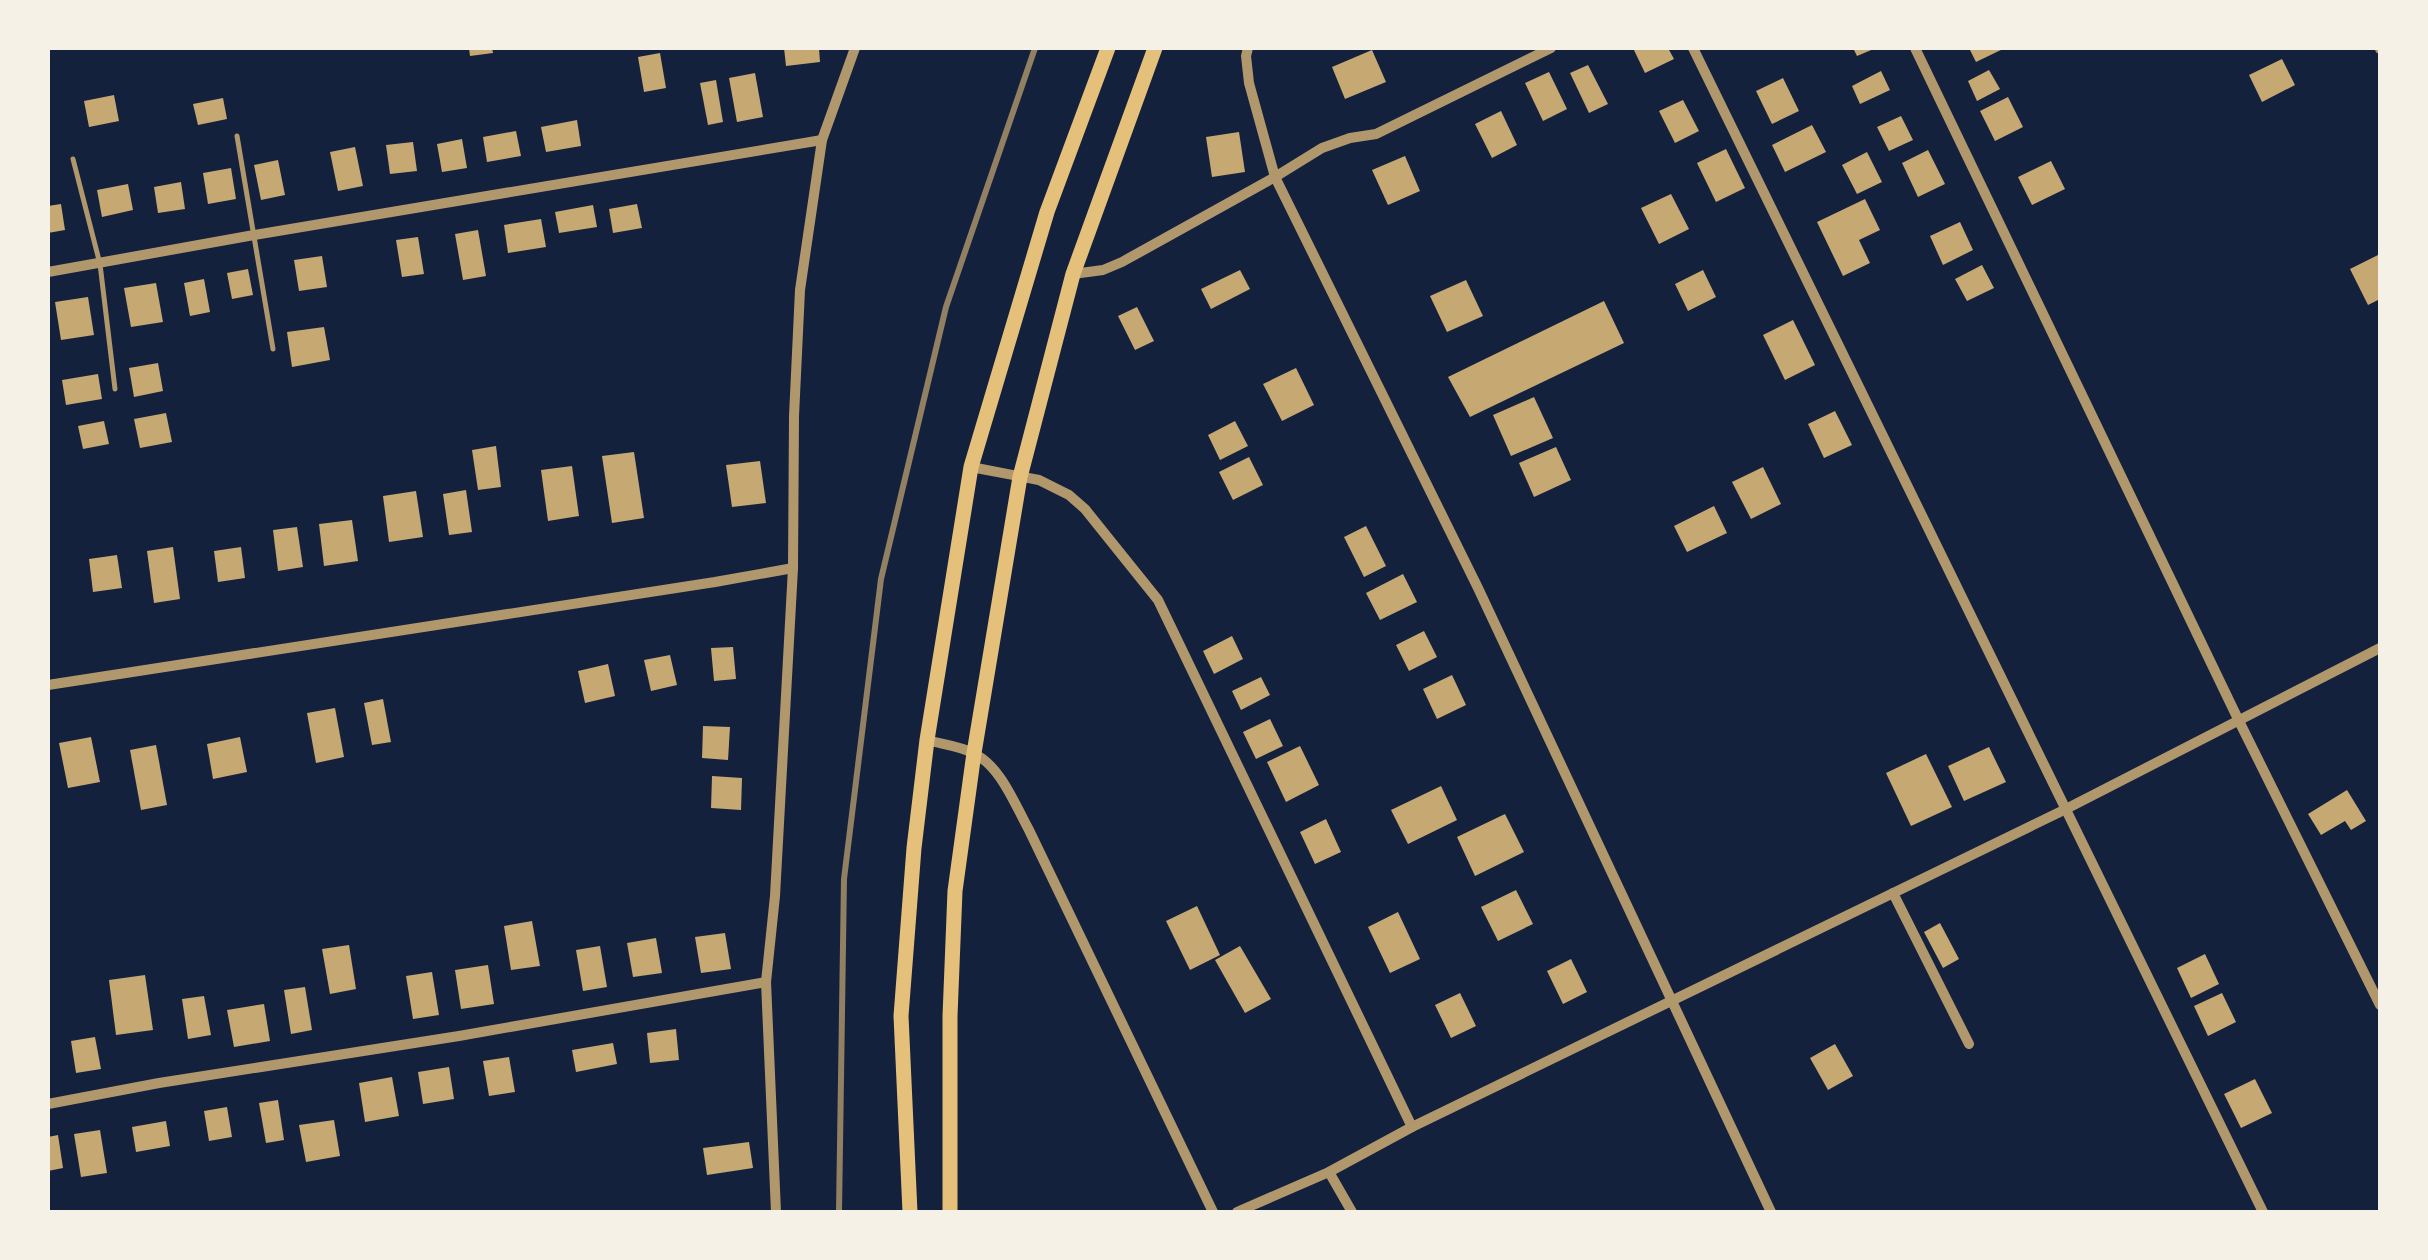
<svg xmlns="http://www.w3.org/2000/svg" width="2428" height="1260" font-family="'Work Sans',sans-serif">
  <rect width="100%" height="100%" fill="#14213d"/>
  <g fill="#c6a872">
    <polygon points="469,48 492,48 493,53 470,56"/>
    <polygon points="784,48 819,48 820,62 786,66"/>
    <polygon points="1633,48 1668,48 1674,59 1645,73"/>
    <polygon points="1853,48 1876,48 1857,56"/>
    <polygon points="1969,48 2005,48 1976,62"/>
    <polygon points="1372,50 1386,82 1345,99 1332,67"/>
    <polygon points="660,53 666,88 644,92 638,57"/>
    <polygon points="2282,59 2295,85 2262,102 2249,75"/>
    <polygon points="1588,65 1608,104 1589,113 1570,73"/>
    <polygon points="1989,70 2000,89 1977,101 1968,81"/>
    <polygon points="1881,71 1890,90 1860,104 1852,86"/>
    <polygon points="1549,72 1567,109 1543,121 1525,83"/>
    <polygon points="755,73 763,117 737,122 729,78"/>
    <polygon points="1783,78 1799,111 1772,124 1756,91"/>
    <polygon points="716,80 723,122 708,125 700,83"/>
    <polygon points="114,95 119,121 89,127 84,101"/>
    <polygon points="2008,97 2023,127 1995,141 1980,111"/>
    <polygon points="223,98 227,119 198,125 193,104"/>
    <polygon points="1683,100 1699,131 1675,143 1659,111"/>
    <polygon points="1501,111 1517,145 1492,158 1475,124"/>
    <polygon points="1901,116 1913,140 1889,151 1877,127"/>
    <polygon points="577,120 581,146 546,152 541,127"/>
    <polygon points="1812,125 1826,152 1785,172 1772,145"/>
    <polygon points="516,131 521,156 487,162 483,137"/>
    <polygon points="1239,132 1245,172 1212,177 1206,137"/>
    <polygon points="462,139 467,168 442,172 437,144"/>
    <polygon points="413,142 417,171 390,174 386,145"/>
    <polygon points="355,147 363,186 338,191 330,152"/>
    <polygon points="1726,149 1745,188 1716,202 1697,163"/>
    <polygon points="1928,150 1945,184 1918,197 1902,163"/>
    <polygon points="1867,152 1882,182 1857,194 1842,165"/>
    <polygon points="1405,156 1420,191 1388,205 1372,170"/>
    <polygon points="278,160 285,195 261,200 254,165"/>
    <polygon points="2051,161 2065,189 2032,205 2018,177"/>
    <polygon points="231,168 236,199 208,204 203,173"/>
    <polygon points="181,182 185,209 158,213 154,187"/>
    <polygon points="128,184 133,210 102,217 97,190"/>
    <polygon points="1671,194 1689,229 1659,244 1641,208"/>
    <polygon points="1865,199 1880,230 1859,240 1870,263 1843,276 1817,222"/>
    <polygon points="61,204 65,230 48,233 48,206"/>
    <polygon points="637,204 642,228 613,233 609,209"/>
    <polygon points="593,205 597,227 559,233 555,212"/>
    <polygon points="541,219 546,247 508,253 504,225"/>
    <polygon points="1960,222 1973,250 1943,265 1930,236"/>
    <polygon points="478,230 486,276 463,280 455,234"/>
    <polygon points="418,237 424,274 402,277 396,240"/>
    <polygon points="2380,254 2380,299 2368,305 2350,269"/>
    <polygon points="322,256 327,287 299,291 294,260"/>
    <polygon points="1982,265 1994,288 1967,301 1955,279"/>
    <polygon points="248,269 253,295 232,299 227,273"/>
    <polygon points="1240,270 1250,289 1211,309 1201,289"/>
    <polygon points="1703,270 1716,297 1688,311 1675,284"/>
    <polygon points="204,279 210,312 190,316 184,283"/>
    <polygon points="1466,280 1483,316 1447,332 1430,296"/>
    <polygon points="156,283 163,322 131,327 124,288"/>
    <polygon points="88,297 94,335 61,340 55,302"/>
    <polygon points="1604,301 1624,343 1470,417 1448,377"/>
    <polygon points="1137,307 1154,341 1135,350 1118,316"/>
    <polygon points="1793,320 1815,365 1785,380 1763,335"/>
    <polygon points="324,327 330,360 292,367 287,332"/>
    <polygon points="158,363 163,391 134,397 129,368"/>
    <polygon points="1296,368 1314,405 1282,421 1263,384"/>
    <polygon points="98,374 102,399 66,405 62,380"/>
    <polygon points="1534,397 1553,438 1511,456 1493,415"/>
    <polygon points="1835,411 1852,445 1824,458 1808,424"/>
    <polygon points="166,413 172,442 140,448 134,419"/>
    <polygon points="104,421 109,444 83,449 78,426"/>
    <polygon points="1235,421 1248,446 1220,460 1208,435"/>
    <polygon points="496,446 501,487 478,490 472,450"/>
    <polygon points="1556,447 1571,480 1534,497 1519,463"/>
    <polygon points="634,452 644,518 612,523 602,456"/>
    <polygon points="1249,457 1263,485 1233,500 1219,472"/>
    <polygon points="760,461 766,503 732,507 726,465"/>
    <polygon points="572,466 579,516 548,521 541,470"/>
    <polygon points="1763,467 1781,504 1751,519 1732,482"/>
    <polygon points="466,490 472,532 449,535 443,494"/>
    <polygon points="416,491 423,537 389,542 383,496"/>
    <polygon points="1714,506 1727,533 1687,552 1674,526"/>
    <polygon points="352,520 358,561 324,566 319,524"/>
    <polygon points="1366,526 1386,566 1364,577 1344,537"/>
    <polygon points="297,527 303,567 278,571 273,530"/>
    <polygon points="173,547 180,599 154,603 147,551"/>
    <polygon points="241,547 245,578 218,582 214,551"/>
    <polygon points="117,555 122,588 93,592 89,559"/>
    <polygon points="1403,574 1417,602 1380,620 1366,593"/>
    <polygon points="1424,631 1437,657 1409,671 1396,645"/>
    <polygon points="1232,636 1243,659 1214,674 1203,651"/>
    <polygon points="733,647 736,679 714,681 711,648"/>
    <polygon points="670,655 677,685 651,691 644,660"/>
    <polygon points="608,664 615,696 585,703 578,671"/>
    <polygon points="1452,675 1466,705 1437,719 1423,689"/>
    <polygon points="1261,677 1270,695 1241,710 1232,691"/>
    <polygon points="383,699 391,742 372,745 364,703"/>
    <polygon points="335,708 344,757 316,763 307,713"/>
    <polygon points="1270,719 1283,746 1256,759 1243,732"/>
    <polygon points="703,726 730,727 728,760 702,758"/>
    <polygon points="91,737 100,782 68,788 59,743"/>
    <polygon points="240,737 247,772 213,779 207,744"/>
    <polygon points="156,745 167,805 141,810 130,750"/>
    <polygon points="1300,746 1319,785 1286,802 1267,762"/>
    <polygon points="1989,747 2006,782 1964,801 1948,766"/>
    <polygon points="1926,754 1952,807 1911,826 1886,773"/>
    <polygon points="712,776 742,778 741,810 711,808"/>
    <polygon points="1441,786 1457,820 1408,844 1391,810"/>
    <polygon points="2347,790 2366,821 2351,830 2345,821 2321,835 2308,814"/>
    <polygon points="1505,814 1524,852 1475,876 1457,837"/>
    <polygon points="1326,819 1341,852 1315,864 1300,832"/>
    <polygon points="1516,890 1533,924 1498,941 1481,907"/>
    <polygon points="1197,906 1220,955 1190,970 1166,921"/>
    <polygon points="1398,912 1420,959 1390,973 1368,927"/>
    <polygon points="532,921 540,966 511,970 504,926"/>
    <polygon points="1940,923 1959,959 1943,968 1924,932"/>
    <polygon points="725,933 731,969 701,973 695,937"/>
    <polygon points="656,938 662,973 633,977 627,943"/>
    <polygon points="349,945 356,989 330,994 322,949"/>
    <polygon points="600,946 607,987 583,991 576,950"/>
    <polygon points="1240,946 1271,999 1245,1013 1215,960"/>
    <polygon points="2205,954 2219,984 2191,998 2177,968"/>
    <polygon points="1571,959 1587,992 1563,1004 1547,971"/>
    <polygon points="488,965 494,1004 461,1009 455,970"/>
    <polygon points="432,972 439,1015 413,1019 406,976"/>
    <polygon points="145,975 153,1030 116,1035 109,980"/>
    <polygon points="305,987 312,1030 291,1034 284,990"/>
    <polygon points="1460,993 1476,1026 1451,1038 1435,1005"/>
    <polygon points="2222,993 2236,1022 2208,1036 2194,1006"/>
    <polygon points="204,996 211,1035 188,1039 182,999"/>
    <polygon points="264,1004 270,1041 234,1047 227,1010"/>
    <polygon points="676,1029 679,1060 650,1063 647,1033"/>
    <polygon points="95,1037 101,1069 76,1073 71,1041"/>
    <polygon points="613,1043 617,1064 576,1072 572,1050"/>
    <polygon points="1835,1044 1853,1076 1828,1090 1810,1058"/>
    <polygon points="509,1057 515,1092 489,1096 483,1061"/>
    <polygon points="449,1067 454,1099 423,1104 418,1072"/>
    <polygon points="392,1077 399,1116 365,1122 359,1083"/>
    <polygon points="2255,1079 2272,1113 2241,1128 2224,1094"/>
    <polygon points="278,1100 284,1140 266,1143 259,1103"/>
    <polygon points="227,1107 232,1137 209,1141 204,1111"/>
    <polygon points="334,1120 340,1156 306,1162 299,1125"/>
    <polygon points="166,1121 170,1146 136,1152 132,1127"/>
    <polygon points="100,1130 107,1173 81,1177 74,1134"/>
    <polygon points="58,1135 63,1168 48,1171 48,1137"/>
    <polygon points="749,1142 753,1168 707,1175 703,1148"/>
  </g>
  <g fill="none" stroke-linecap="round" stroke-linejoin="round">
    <g stroke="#b1986c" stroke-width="5">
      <polyline points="237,136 273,349"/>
      <polyline points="73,159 100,264 115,389"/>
    </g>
    <g stroke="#b1986c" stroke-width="10">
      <polyline points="1248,48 1246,56 1249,83 1275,177 1478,588 1771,1212"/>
      <polyline points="1693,48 2263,1212"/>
      <polyline points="1915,48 2238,719 2380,1005"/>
      <polyline points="2380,48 2380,49"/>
      <polyline points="48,272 254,235 822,140"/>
      <polyline points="1073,274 1103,270 1122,262 1275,177 1322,148 1350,138 1376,134 1551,48"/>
      <polyline points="971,467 1039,480 1069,495 1085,509 1158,600 1412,1127"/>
      <polyline points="48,685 715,582 793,568"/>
      <path d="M927,740C941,744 960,746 973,753C1001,766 1015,805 1029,830L1213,1212"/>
      <polyline points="1893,893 1969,1044"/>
      <polyline points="48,1104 159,1083 459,1036 766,982"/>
      <polyline points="1329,1172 1352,1212"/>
      <polyline points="776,1212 766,982 775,896 793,568 794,416 800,290 822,140 855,48"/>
      <polyline points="1237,1212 1329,1172 1412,1127 2064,810 2380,648"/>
    </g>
    <g stroke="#e5c07b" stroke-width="15">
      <polyline points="910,1212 901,1016 914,848 927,740 971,467 1047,212 1108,48"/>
      <polyline points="950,1212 950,1016 955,891 974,753 1020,477 1073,274 1155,48"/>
    </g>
    <polyline stroke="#918062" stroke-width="6" points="839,1212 844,879 881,579 946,307 1035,48"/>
  </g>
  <rect width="2428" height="1260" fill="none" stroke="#f6f1e7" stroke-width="100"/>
</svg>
